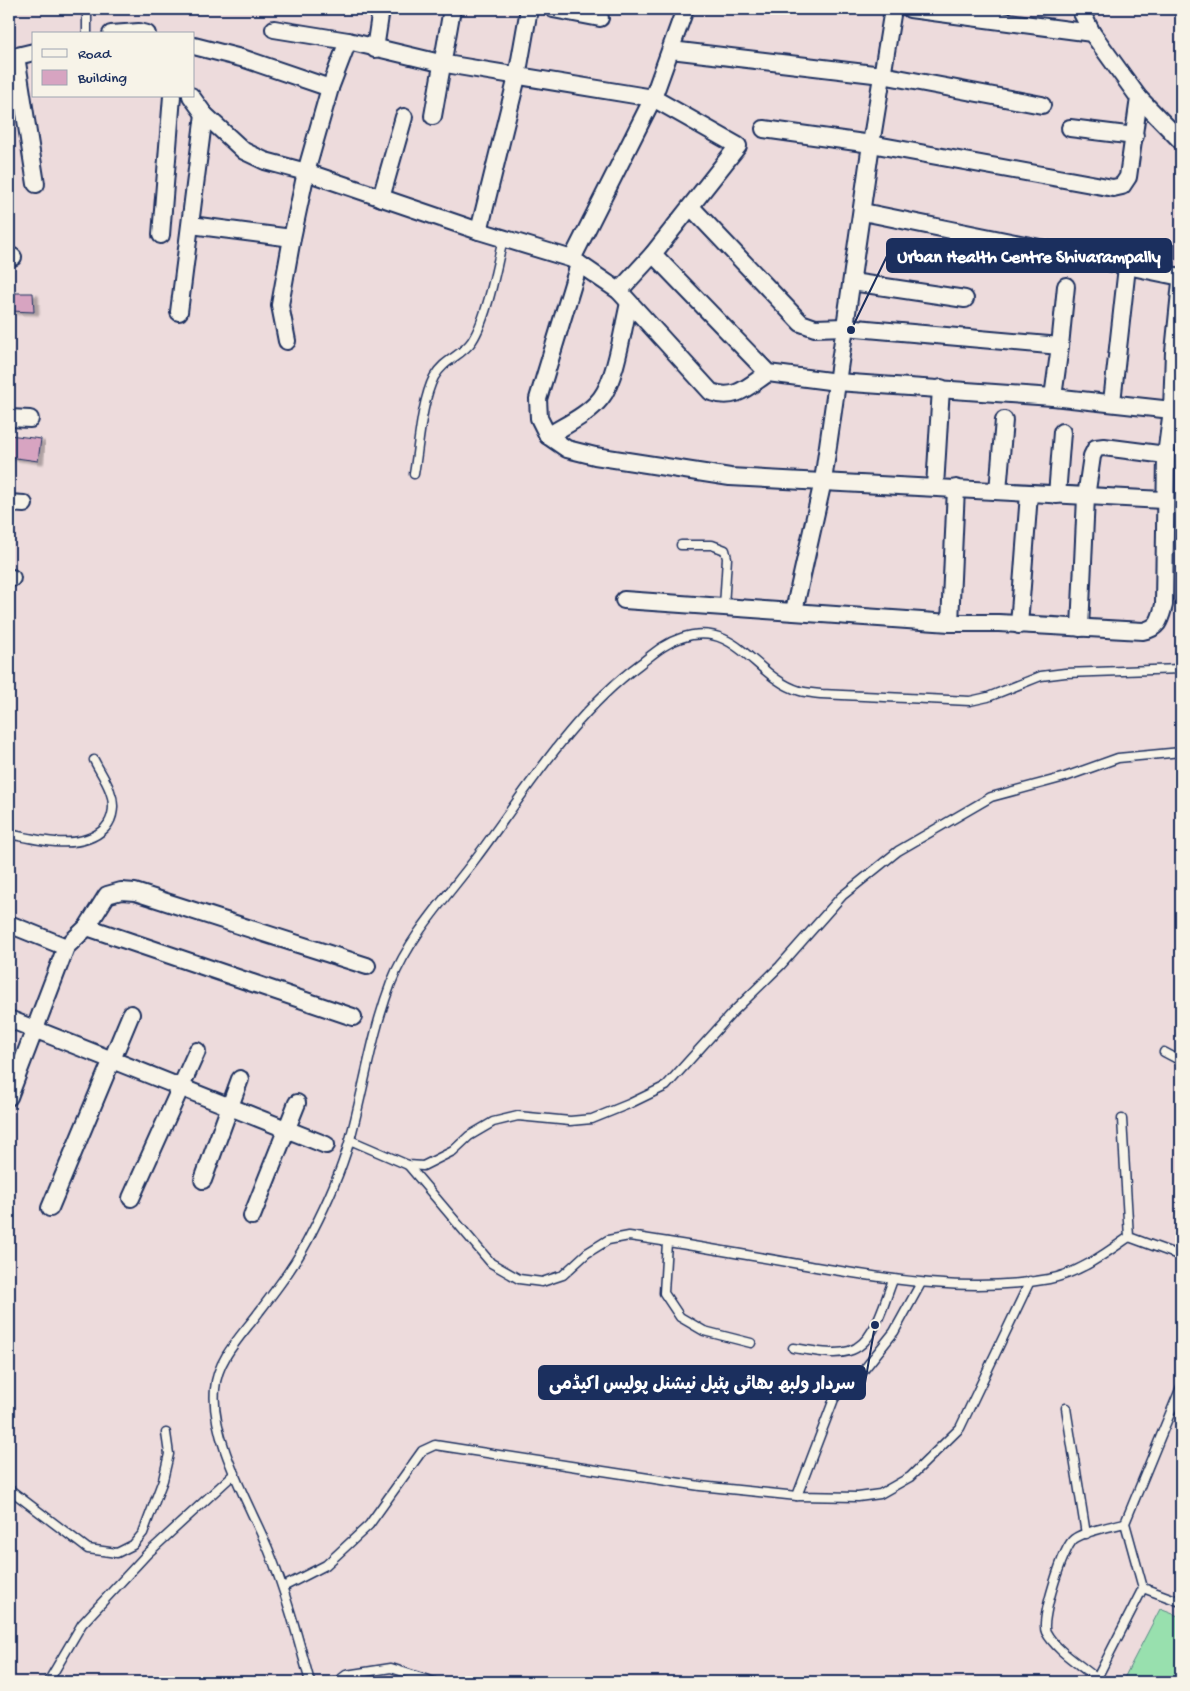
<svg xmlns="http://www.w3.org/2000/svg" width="1190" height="1691" font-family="'Gochi Hand','Playpen Sans Arabic',sans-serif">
  <defs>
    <filter id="shadow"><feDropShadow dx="5" dy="3" stdDeviation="1" flood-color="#0004"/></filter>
  </defs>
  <rect width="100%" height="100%" fill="#eddbdc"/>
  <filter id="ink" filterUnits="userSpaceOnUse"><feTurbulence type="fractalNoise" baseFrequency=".02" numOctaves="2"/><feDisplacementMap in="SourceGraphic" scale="10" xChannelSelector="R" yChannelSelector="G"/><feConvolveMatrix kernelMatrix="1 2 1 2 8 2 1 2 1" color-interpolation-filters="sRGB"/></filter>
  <g filter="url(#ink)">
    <polygon fill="#98e0ae" stroke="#5a8886" points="1160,1609 1181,1617 1181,1682 1122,1682"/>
    <g fill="#d7a4c1" stroke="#1b2f5e" filter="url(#shadow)">
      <polygon points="11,293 33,293 34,312 11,311"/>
      <polygon points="9,435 41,439 38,461 9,457"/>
    </g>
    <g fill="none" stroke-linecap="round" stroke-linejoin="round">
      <defs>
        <g id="lane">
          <polyline points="87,9 87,34"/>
          <path d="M414,474C419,446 421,403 434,377C444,359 462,356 472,341C487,318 497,266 503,238"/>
          <polyline points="681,545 712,545 725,550 727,558 724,607"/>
          <path d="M9,834C39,840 81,852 105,828C114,818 115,803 110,791C106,780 99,770 94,760"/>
          <polyline points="1164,1052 1181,1061"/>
          <polyline points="1122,1119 1129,1237 1181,1256"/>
          <polyline points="350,1140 408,1165 423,1166 453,1151 469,1136 493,1122 518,1116 570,1121 592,1119 629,1104 666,1086 733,1012 780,966 842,896 898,851 991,797 1065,777 1118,758 1181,752"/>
          <path d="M408,1165L491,1263L519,1279L542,1282L563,1275L587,1253L608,1240L629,1236C691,1245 753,1256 816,1267C893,1280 971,1293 1049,1279C1079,1273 1105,1254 1129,1237"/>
          <polyline points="667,1242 664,1293 680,1317 704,1331 751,1343"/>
          <path d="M793,1348C810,1350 833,1356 849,1351C875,1344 884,1302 893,1280"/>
          <polyline points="1066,1408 1086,1534"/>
          <polyline points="9,1489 88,1549 117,1553 133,1545 143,1533 163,1480 169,1454 166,1433"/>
          <polyline points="797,1496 834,1399 845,1386 859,1376 894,1332 921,1283"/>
          <polyline points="283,1587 326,1565 369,1525 422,1451 435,1445 700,1486 797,1496 858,1497 880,1494 910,1477 960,1428 1030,1281"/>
          <polyline points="1143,1588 1125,1523 1181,1387"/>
          <path d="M1097,1679C1081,1665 1056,1651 1046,1632C1040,1621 1063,1547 1074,1539C1084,1531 1113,1526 1125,1523"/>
          <polyline points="48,1682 82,1624 147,1554 235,1473"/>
          <path d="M310,1682C298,1638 286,1593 269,1551C250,1505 210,1439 215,1389C217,1359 242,1335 259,1312C278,1287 298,1261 312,1232C327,1203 340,1174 349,1143C364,1090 371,1035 391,983C410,935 446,898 476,858C527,790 571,715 640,664C653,654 665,643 681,638C737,619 755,678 800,691C807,693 815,693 821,694L970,701L988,697L1041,676L1065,673L1181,669"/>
          <polyline points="337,1682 346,1675 391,1668 434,1682"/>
          <polyline points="1095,1682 1143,1588 1181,1602"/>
        </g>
        <g id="street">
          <polyline points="553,9 600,18"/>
          <polyline points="910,9 1092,33"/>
          <polyline points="1080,9 1092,33 1139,98 1181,141"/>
          <polyline points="274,29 348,41 440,63 653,98 738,146 653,254 619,291"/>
          <polyline points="111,34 139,32 147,34"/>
          <polyline points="194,46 245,59 330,88"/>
          <polyline points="375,49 381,9"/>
          <polyline points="671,50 882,75 1042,105"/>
          <polyline points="16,56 36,184"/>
          <polyline points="9,58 34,52"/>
          <path d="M191,96L204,114L244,151L265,161L306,172L479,231L572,259L619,291L711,392C736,401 748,386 768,373"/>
          <polyline points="433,116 452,9"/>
          <polyline points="1070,128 1135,136"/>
          <polyline points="764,129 871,144 1113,188 1122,186 1128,177 1139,98"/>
          <polyline points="381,198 404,117"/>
          <polyline points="691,207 801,323 815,328 845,327 1060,346 1053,397"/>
          <polyline points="863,212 1181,277"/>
          <polyline points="191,225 292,238"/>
          <polyline points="479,231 517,77 529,9"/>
          <polyline points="161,235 172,96"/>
          <polyline points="653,254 768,373 837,382 1053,397 1181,411"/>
          <polyline points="9,258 13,257"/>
          <polyline points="572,259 653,98 685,9"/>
          <polyline points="579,264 538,399 539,418 548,436 567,449 595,456 730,477 1163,500"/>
          <polyline points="852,282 965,299"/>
          <polyline points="179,312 204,114"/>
          <polyline points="287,341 280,305 292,238 306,172 330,88 348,41"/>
          <polyline points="1060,346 1066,286"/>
          <polyline points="1112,402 1127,267"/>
          <polyline points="9,418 30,419"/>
          <path d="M548,436C565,425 588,415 601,398C616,379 623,328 629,303"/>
          <polyline points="935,487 941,388"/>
          <polyline points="998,491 1004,420"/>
          <polyline points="1057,495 1062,432"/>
          <polyline points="9,503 24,504"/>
          <polyline points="9,578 12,578"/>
          <path d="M624,600L950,623H999L1143,631C1159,628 1160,619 1164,605L1166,455L1172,410L1174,352L1181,282"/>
          <polyline points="794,611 823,481 871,144 893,9"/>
          <polyline points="950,623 956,488"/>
          <polyline points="1019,625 1029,494"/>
          <polyline points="1080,628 1086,497 1092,456 1096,448 1104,447 1166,455"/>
          <polyline points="9,924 66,947"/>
          <polyline points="87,927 353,1017"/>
          <polyline points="9,1019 326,1145"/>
          <polyline points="9,1097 66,947 87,927 107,895 121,891 135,892 367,966"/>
          <polyline points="203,1180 240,1079"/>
          <polyline points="131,1198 197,1051"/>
          <polyline points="50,1208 131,1014"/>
          <polyline points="252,1216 297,1103"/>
        </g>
      </defs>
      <use href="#lane" stroke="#1b2f5e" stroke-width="11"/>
      <use href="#street" stroke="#1b2f5e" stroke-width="20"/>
      <use href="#lane" stroke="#f7f3e8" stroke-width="8"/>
      <use href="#street" stroke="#f7f3e8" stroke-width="16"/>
    </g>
  </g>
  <path fill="none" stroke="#1b2f5e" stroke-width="2" d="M851 330L887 256M875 1325L865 1383"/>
  <g fill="#1b2f5e" stroke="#f7f3e8" stroke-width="2">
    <circle cx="851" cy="330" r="5"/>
    <circle cx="875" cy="1325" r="5"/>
  </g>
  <g fill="#1b2f5e" stroke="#1b2f5e" stroke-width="2">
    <rect x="887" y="239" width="284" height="33" rx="5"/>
    <rect x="539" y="1366" width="326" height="33" rx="5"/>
  </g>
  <g font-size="18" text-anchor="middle" font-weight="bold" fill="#fff">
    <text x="1029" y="262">Urban Health Centre Shivarampally</text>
    <text x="702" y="1389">سردار ولبھ بھائی پٹیل نیشنل پولیس اکیڈمی</text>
  </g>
  <rect width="1190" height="1691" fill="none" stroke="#f7f3e8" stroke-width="30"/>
  <rect x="15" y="15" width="1160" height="1661" fill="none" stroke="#1b2f5e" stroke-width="2" filter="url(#ink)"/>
  <rect x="32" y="32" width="162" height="65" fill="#f7f3e8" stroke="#9fa5b1"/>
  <rect x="42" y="49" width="25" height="8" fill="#f7f3e8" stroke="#9fa5b1"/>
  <text x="78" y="58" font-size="15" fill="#1b2f5e">Road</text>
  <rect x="42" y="70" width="25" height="15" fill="#d7a4c1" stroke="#9fa5b1"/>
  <text x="78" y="82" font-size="15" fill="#1b2f5e">Building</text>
</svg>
